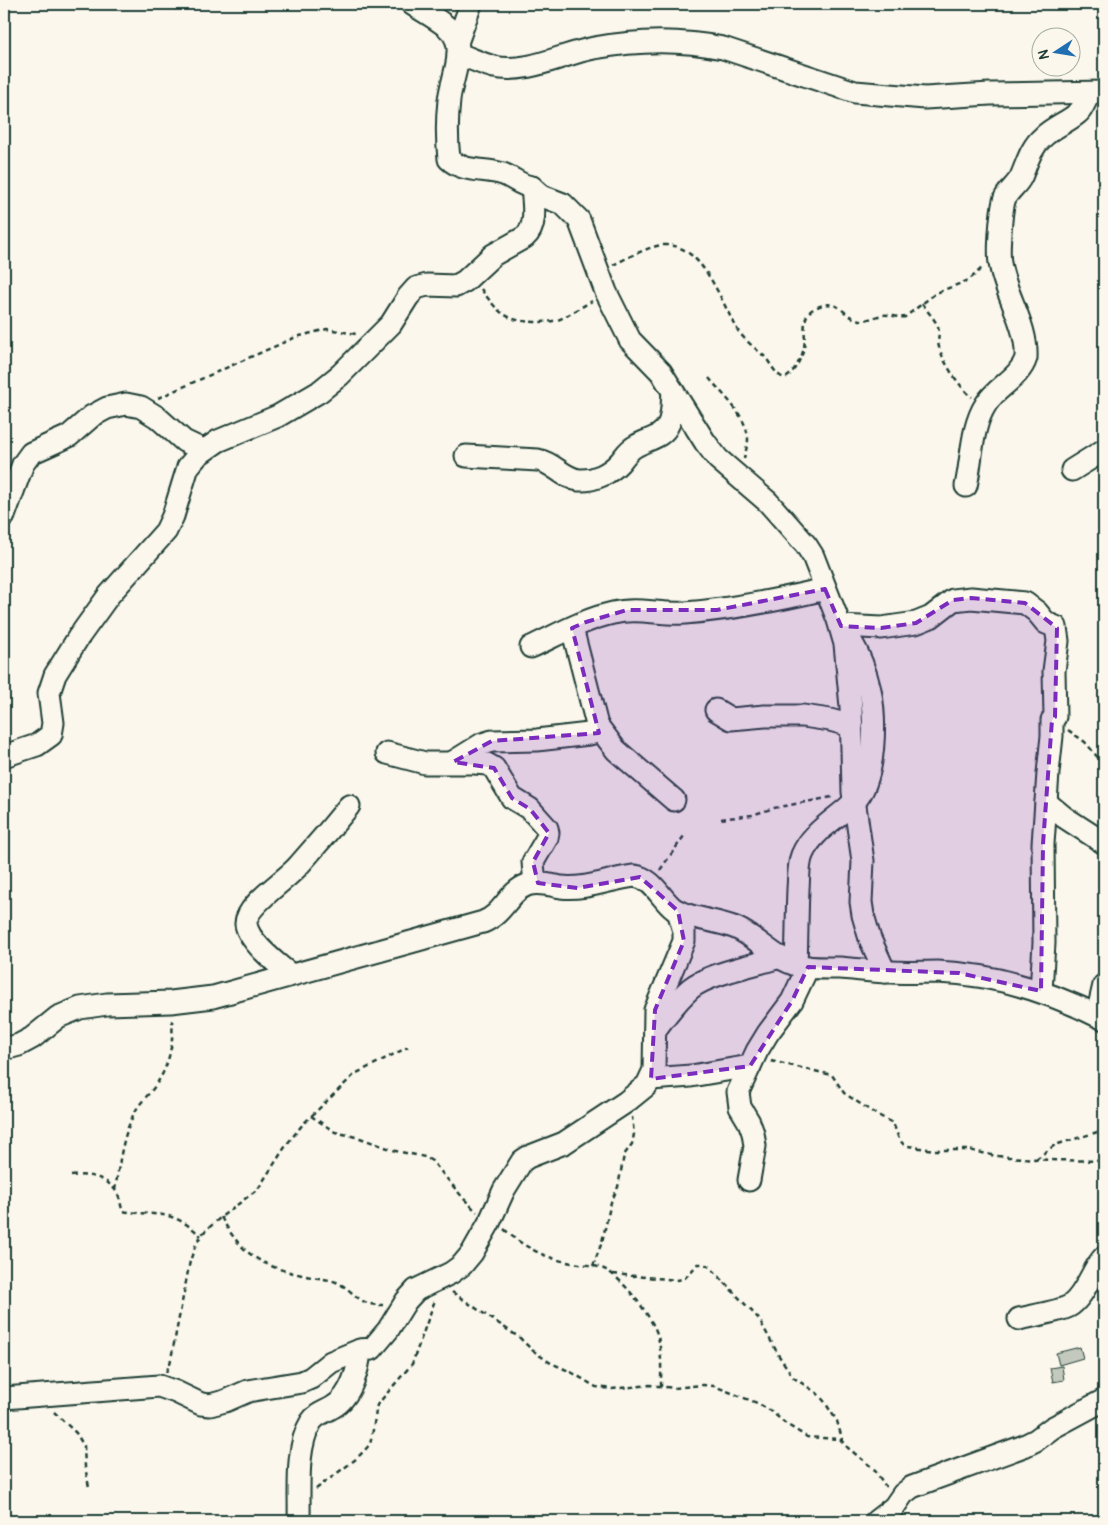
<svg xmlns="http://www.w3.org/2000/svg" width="1108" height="1525" font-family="Pangolin,sans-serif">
  <rect width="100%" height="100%" fill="#fbf7ec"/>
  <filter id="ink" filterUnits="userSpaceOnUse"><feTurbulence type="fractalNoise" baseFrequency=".02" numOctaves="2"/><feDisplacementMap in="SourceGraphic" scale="10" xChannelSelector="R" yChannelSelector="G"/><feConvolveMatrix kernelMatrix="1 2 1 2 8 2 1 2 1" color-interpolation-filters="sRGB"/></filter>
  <g filter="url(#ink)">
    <g fill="#c4c9be" stroke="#1f3d34">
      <polygon points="1080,1347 1083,1358 1059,1365 1056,1353"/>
      <polygon points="1062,1366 1064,1380 1053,1382 1050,1368"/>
    </g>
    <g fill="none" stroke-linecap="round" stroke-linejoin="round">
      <defs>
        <g id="minor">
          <path d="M412,4C421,10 443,22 450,30C468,47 451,79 449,100C447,118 447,141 449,159C464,173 485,168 503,174C514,178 521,186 532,187L542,196L563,204L579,220L606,292L630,340L661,372L705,442L718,459L768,502L806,545L813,556L838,620L845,644L851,707L853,792L863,861L861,902L863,915L870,939L885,972"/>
          <polyline points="458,40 471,4"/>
          <path d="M458,54C470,58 482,64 494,67C528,74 562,54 594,48C637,40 680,39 723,48L855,92L925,98L990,94L1104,92"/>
          <path d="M466,456L538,460C554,463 563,478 579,480C595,481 610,473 620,462C625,456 629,449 636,446C647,439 662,438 668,425C673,416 672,402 673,391"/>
          <polyline points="1072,470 1104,450"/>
          <path d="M966,486C972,460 971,427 986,404C996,387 1020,378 1026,358C1028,326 1005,295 1000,263C998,251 1001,208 1005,198C1009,190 1017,185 1021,177C1027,163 1031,147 1043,137C1053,127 1068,122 1078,113C1083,109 1086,99 1089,94"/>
          <polyline points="4,516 23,464 31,453 69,436 92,416 107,408 126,404 141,407 157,417 184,441 203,450"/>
          <polyline points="841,626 881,628 916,623 931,617 953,600 971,598 1025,603 1037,612 1046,623 1056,627 1058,641 1054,671 1055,717 1052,720 1052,736 1048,773 1043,844 1044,943 1041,991"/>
          <polyline points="572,628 597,725 616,750 674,800"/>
          <path d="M531,647C557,635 585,619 613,613C637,607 661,615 685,613C733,609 779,600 825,589"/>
          <polyline points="716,710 731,719 765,716 803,716 830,720 852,726"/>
          <polyline points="387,753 425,763 474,763 487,764 494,768 512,798 530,809 547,828 548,833 547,838 533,862 534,874 538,883"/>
          <path d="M4,756L37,745L51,735L53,723L49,693L55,675L78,638L109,595L166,531L173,516L188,467L198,455L218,441L278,416L319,392L340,375L391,324L408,297L416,288L427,285L456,286L465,281L493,255L525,237C538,226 533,202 532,187"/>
          <polyline points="453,762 482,744 492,741 537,740 589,734 601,731"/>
          <polyline points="1046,802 1064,817 1104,843"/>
          <path d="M796,965C797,940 797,914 798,889C799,878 798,865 802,855C812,831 837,819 855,801C876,779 876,719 870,690C866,673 860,656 851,641"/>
          <path d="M291,975C278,965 248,941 246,924C245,905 288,879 299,865C316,846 333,826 349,806"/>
          <polyline points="1097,1015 1104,985"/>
          <path d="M655,1030C666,1015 677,1000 691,988C710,973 756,965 780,957"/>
          <path d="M4,1049L19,1045L32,1038L58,1017L80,1008L107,1004L171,1002L213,997L483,922C504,914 508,892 527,885C538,881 549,885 561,887C585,890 610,879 634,876C653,878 660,898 674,909C689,919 718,920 736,928C757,937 774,959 797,965C810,969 825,968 839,968C856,969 874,972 892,972C907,973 922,972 937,972C997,974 1051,992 1104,1019"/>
          <polyline points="651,1079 691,1076 750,1066"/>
          <polyline points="749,1180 755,1146 753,1133 749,1122 740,1107 738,1092 757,1051 768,1033 792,1001 808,967"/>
          <path d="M1019,1319C1031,1316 1063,1311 1071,1305C1087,1293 1091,1270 1104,1257"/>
          <polyline points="4,1398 159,1386 176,1392 201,1404 210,1405 225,1401 248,1391 302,1382 311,1378 331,1362 360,1350"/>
          <path d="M299,1521C300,1492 295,1448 311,1422C316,1414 325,1412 333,1407C351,1397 359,1368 360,1350L372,1349L388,1330L406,1301L416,1290L451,1273L462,1265L472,1253L489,1223L504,1190L522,1161L528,1157L564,1143L626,1102L647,1085L654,1070L655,1010L684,941V931L678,911"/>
          <polyline points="876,1521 894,1507 903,1494 912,1487 1024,1446 1036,1440 1052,1428 1104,1400"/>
        </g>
      </defs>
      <use href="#minor" stroke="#1f3d34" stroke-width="25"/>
      <g stroke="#1f3d34" stroke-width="2.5" stroke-dasharray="5 4" stroke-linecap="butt">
        <path d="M613,265C627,258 649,246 663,245C702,242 721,302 737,329C743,339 755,348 764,356C771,363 774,374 784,378C789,377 791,373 795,368C799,362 803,354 804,347C807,334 799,316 815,308C841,296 841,317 860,320C868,321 875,316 883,315C890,314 897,318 905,317L936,293L969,280L984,266"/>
        <path d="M481,289C498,312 505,321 535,322C543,322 550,322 558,320C570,315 581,307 592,301"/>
        <path d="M922,304C927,311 935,319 938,327C940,334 937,341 939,347C943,362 960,388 972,397"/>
        <path d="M709,378C723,395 747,416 748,439C748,445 745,452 744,459"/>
        <polyline points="158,398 296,337 327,329 356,334"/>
        <polyline points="1068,730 1085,742 1104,765"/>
        <polyline points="721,819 752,815 774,808 832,797"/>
        <polyline points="660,870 684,836"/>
        <polyline points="771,1061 832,1075 844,1093 874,1113 893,1123 899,1139 904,1145 908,1146 934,1150 969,1150 996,1156 1049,1160 1104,1161"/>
        <polyline points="311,1116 335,1132 360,1138 396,1151 425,1157 432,1161 464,1199 477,1212"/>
        <polyline points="1036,1159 1055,1145 1104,1130"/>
        <path d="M71,1176C88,1174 107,1176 117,1193C121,1198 120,1206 123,1211C137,1214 150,1213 163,1215C178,1217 190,1226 201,1236"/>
        <path d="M115,1190C119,1166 122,1139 132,1118C137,1105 147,1097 155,1086C169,1067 174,1043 172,1020"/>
        <path d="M221,1217C241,1254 261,1266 302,1275C313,1278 325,1278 336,1282C356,1291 357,1306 383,1305"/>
        <path d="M504,1229C522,1246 543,1257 567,1262C579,1265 593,1264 604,1269C622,1277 654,1319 658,1337C662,1353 661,1370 661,1387"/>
        <polyline points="593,1266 602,1242 611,1202 618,1187 624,1155 632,1144 634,1134 632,1117"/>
        <polyline points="613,1274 678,1280 685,1278 698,1264 704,1264 710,1267 759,1319 779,1356 794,1378 817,1393 824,1401 837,1421 843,1442"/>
        <polyline points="452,1292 520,1338 532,1350 549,1362 571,1372 596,1387 612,1389 650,1385 674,1388 702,1385 714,1386 757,1403 771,1411 786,1424 807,1437 840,1439 848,1448 874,1469 886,1487"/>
        <polyline points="166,1372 170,1364 190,1261 196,1244 203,1233 221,1217 258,1189 287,1144 303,1124 355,1074 408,1047"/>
        <polyline points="54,1412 76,1433 84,1446 85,1467 89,1487"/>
        <polyline points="316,1489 356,1459 365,1450 370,1444 372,1436 377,1405 412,1364 435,1300"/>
      </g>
      <use href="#minor" stroke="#fbf7ec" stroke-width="21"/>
    </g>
  </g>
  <path fill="#7b2cbf" fill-opacity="0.2" stroke="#7b2cbf" stroke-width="4" stroke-dasharray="10 6" stroke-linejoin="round" d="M825,589L841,626L881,628L916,623L953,600L971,598L1025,603L1057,628L1055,717L1052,720L1043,844L1041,991L959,973L808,967L792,1001L750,1066L651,1079L655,1010L684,941L678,911L640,877L578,888L538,883L533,862L549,833L530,809L512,798L494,768L453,762L492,741L599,733L572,628L586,622L627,610H717Z"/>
  <rect width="1108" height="1525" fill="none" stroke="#fbf7ec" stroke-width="20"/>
  <rect x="10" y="10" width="1088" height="1505" fill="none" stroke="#1f3d34" stroke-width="2" filter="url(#ink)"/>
  <g transform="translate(1056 52) rotate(258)"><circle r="24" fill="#fbf7ec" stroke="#a3ada2"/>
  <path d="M0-4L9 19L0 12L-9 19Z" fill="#1f6fb2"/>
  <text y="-8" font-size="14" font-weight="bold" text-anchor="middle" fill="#1f3d34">N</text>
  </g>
</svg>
